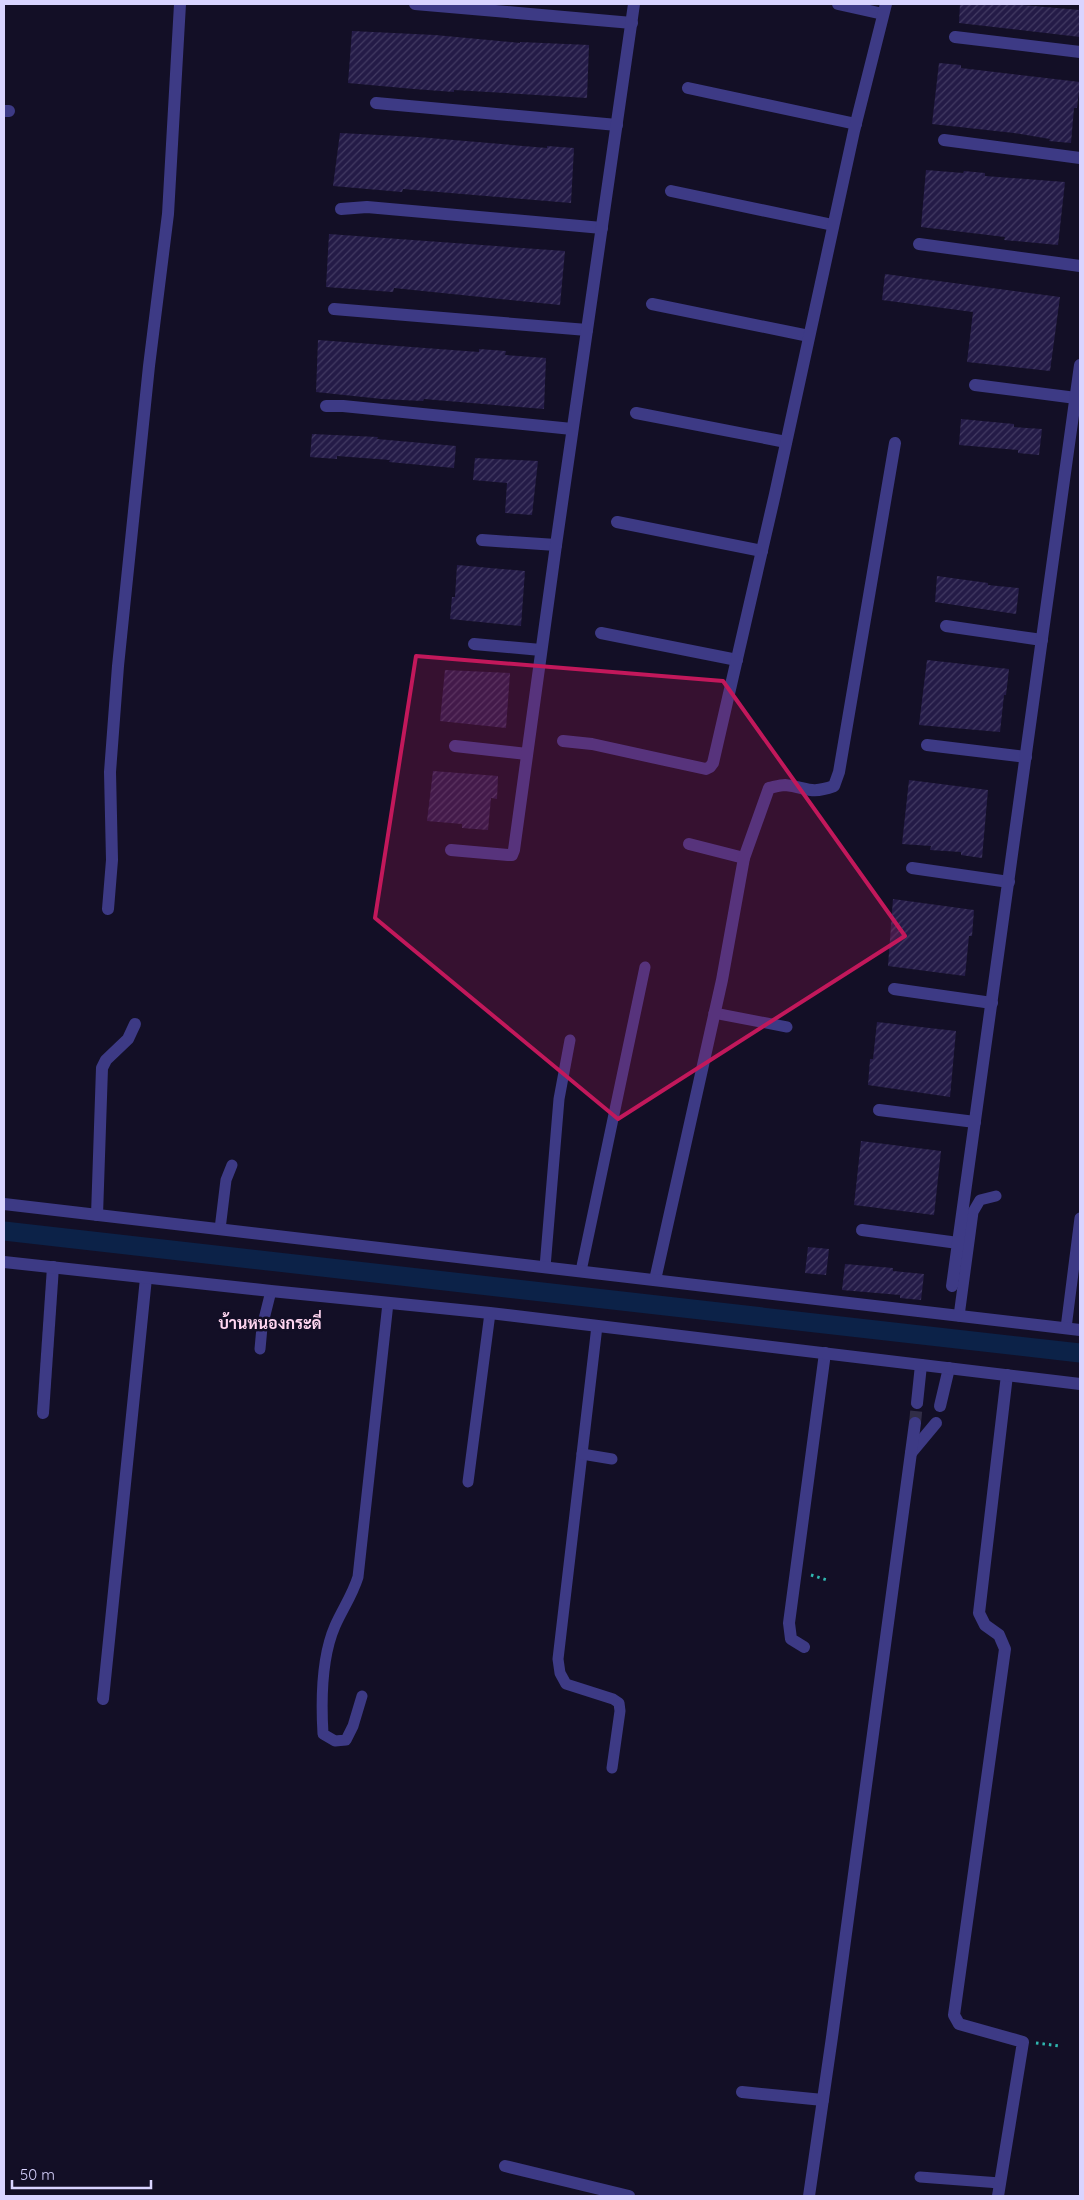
<svg xmlns="http://www.w3.org/2000/svg" width="1084" height="2200" font-family="Quicksand,Sarabun,sans-serif">
  <defs>
    <pattern id="building-hatch" width="6" height="6" patternUnits="userSpaceOnUse" patternTransform="scale(1.25)"><rect width="6" height="6" fill="#241b47"/><path d="M-1 1l2-2M0 6l6-6M5 7l2-2" fill="none" stroke="#433b63"/></pattern>
  </defs>
  <rect width="100%" height="100%" fill="#130f26"/>
  <g fill="none" stroke-linecap="round" stroke-linejoin="round">
    <polyline stroke="#0c2248" stroke-width="19" points="4,1231 1080,1353"/>
  </g>
  <g fill="url(#building-hatch)">
    <polygon points="960,4 1011,4 1080,10 1080,37 959,23"/>
    <polygon points="352,31 435,35 520,43 520,42 589,45 587,98 454,90 454,92 414,89 348,83"/>
    <polygon points="939,63 961,65 961,68 1080,82 1077,108 1074,108 1071,143 1049,141 1050,139 1014,133 932,124"/>
    <polygon points="340,133 418,137 547,148 547,146 574,148 571,203 403,189 402,192 333,186"/>
    <polygon points="926,170 963,173 964,171 985,173 985,176 1065,182 1058,245 1004,240 1005,237 921,227"/>
    <polygon points="329,234 565,251 560,305 394,288 393,292 326,287"/>
    <polygon points="885,274 1060,297 1050,371 967,362 973,312 882,300"/>
    <polygon points="318,340 479,352 479,349 506,351 505,355 546,358 544,409 424,399 423,401 382,399 316,392"/>
    <polygon points="961,419 1014,424 1014,427 1042,429 1039,455 1018,453 1018,450 959,445"/>
    <polygon points="312,434 378,437 377,439 456,446 454,468 389,462 390,460 337,456 337,459 310,457"/>
    <polygon points="475,458 538,461 532,515 505,513 507,483 473,480"/>
    <polygon points="457,565 525,571 521,626 450,619 452,597 455,597"/>
    <polygon points="937,576 988,583 988,585 1019,588 1016,614 935,602"/>
    <polygon points="927,660 1009,669 1006,695 1004,695 1000,732 919,725"/>
    <polygon points="445,670 510,673 506,728 440,721"/>
    <polygon points="433,771 498,776 497,799 491,798 488,830 462,828 462,824 427,821"/>
    <polygon points="909,780 988,790 982,858 961,855 961,852 930,850 931,846 902,844"/>
    <polygon points="893,899 974,910 972,936 969,936 965,976 888,966"/>
    <polygon points="877,1022 956,1031 950,1097 868,1085 870,1059 873,1059"/>
    <polygon points="861,1141 941,1151 934,1215 854,1205"/>
    <polygon points="808,1247 829,1249 826,1275 805,1273"/>
    <polygon points="845,1264 893,1268 893,1271 924,1274 921,1300 900,1298 900,1295 842,1290"/>
  </g>
  <g fill="none" stroke-linecap="round" stroke-linejoin="round">
    <polyline stroke="#312d47" stroke-width="12" stroke-dasharray="12 6" stroke-linecap="butt" points="915,1423 917,1403"/>
    <g stroke="#2fb8b0" stroke-width="3" stroke-dasharray="2.5 4" stroke-linecap="butt">
      <polyline points="811,1575 827,1580"/>
      <polyline points="1036,2043 1060,2046"/>
    </g>
    <g stroke="#3d3a85" stroke-width="11">
      <polyline points="714,1013 787,1027"/>
      <polyline points="220,1229 226,1180 232,1165"/>
      <polyline points="545,1267 559,1099 570,1040"/>
      <polyline points="581,1271 645,967"/>
      <polyline points="959,1316 973,1212 980,1200 996,1196"/>
      <polyline points="597,1326 558,1659 560,1673 566,1684 613,1699 619,1703 620,1711 612,1768"/>
      <polyline points="1066,1328 1080,1218"/>
      <polyline points="260,1349 262,1327 271,1291"/>
      <polyline points="582,1454 612,1459"/>
      <polyline points="468,1482 490,1313"/>
      <path d="M362,1696L353,1726L346,1740L335,1741L323,1734C321,1700 321,1658 335,1626C343,1608 352,1596 358,1577L388,1303"/>
      <polyline points="920,2177 1000,2183"/>
    </g>
    <g stroke="#3d3a85" stroke-width="12">
      <polyline points="415,4 632,23"/>
      <polyline points="838,4 883,14"/>
      <polyline points="955,37 1080,52"/>
      <polyline points="688,88 856,124"/>
      <polyline points="376,103 617,125"/>
      <polyline points="4,111 9,111"/>
      <polyline points="944,140 1080,158"/>
      <polyline points="671,191 833,225"/>
      <polyline points="341,209 367,207 602,228"/>
      <polyline points="919,244 1080,266"/>
      <polyline points="652,304 809,336"/>
      <polyline points="334,309 587,330"/>
      <polyline points="975,385 1076,398"/>
      <polyline points="326,406 343,406 572,429"/>
      <polyline points="636,413 786,442"/>
      <polyline points="617,522 762,551"/>
      <polyline points="482,540 556,545"/>
      <polyline points="946,626 1042,640"/>
      <polyline points="601,633 737,660"/>
      <polyline points="474,644 541,650"/>
      <polyline points="563,741 592,744 706,769 710,767 713,763 775,494 854,131 886,4"/>
      <polyline points="927,745 1026,757"/>
      <polyline points="455,746 527,754"/>
      <polyline points="689,844 744,858"/>
      <polyline points="451,850 508,855 512,855 514,850 556,545 634,4"/>
      <polyline points="912,868 1009,882"/>
      <polyline points="108,909 112,860 110,772 118,666 149,366 168,214 180,4"/>
      <polyline points="894,989 992,1003"/>
      <polyline points="879,1110 975,1122"/>
      <polyline points="97,1215 102,1068 106,1060 128,1039 135,1024"/>
      <polyline points="862,1230 958,1243"/>
      <path d="M655,1280L722,980L744,858L769,788C774,787 780,785 785,785C807,787 809,795 834,786L839,772L895,443"/>
      <polyline points="952,1286 1080,365"/>
      <polyline points="917,1403 921,1365"/>
      <polyline points="940,1406 949,1368"/>
      <polyline points="43,1413 53,1267"/>
      <polyline points="911,1453 936,1423"/>
      <polyline points="804,1647 791,1639 789,1623 825,1353"/>
      <polyline points="103,1699 146,1278"/>
      <polyline points="742,2092 823,2100"/>
      <polyline points="505,2166 629,2196"/>
      <polyline points="809,2196 832,2037 915,1423"/>
      <polyline points="998,2196 1023,2042 959,2024 954,2015 1005,1649 999,1635 985,1625 979,1613 1007,1375"/>
    </g>
    <g stroke="#3d3a85" stroke-width="12">
      <polyline points="4,1204 1080,1330"/>
      <polyline points="4,1262 271,1291 490,1313 1080,1384"/>
    </g>
  </g>
  <path fill="#c2185b" fill-opacity="0.2" stroke="#c2185b" stroke-width="4" stroke-linejoin="round" d="M416,656L723,681L905,936L618,1119L375,918Z"/>
  <g text-anchor="middle" stroke-width="5" stroke-linejoin="round" paint-order="stroke">
    <g font-size="16" font-weight="bold" fill="#ffd6f0" stroke="#130f26">
      <text x="270" y="1329">บ้านหนองกระดี่</text>
    </g>
  </g>
  <rect width="1084" height="2200" fill="none" stroke="#d9d4ff" stroke-width="10"/>
  <path d="M12 2180v8h139v-8" fill="none" stroke="#d9d4ff" stroke-width="2.5"/>
  <text x="20" y="2180" font-size="15" fill="#d9d4ff" stroke="#130f26" stroke-width="4" paint-order="stroke">50 m</text>
</svg>
